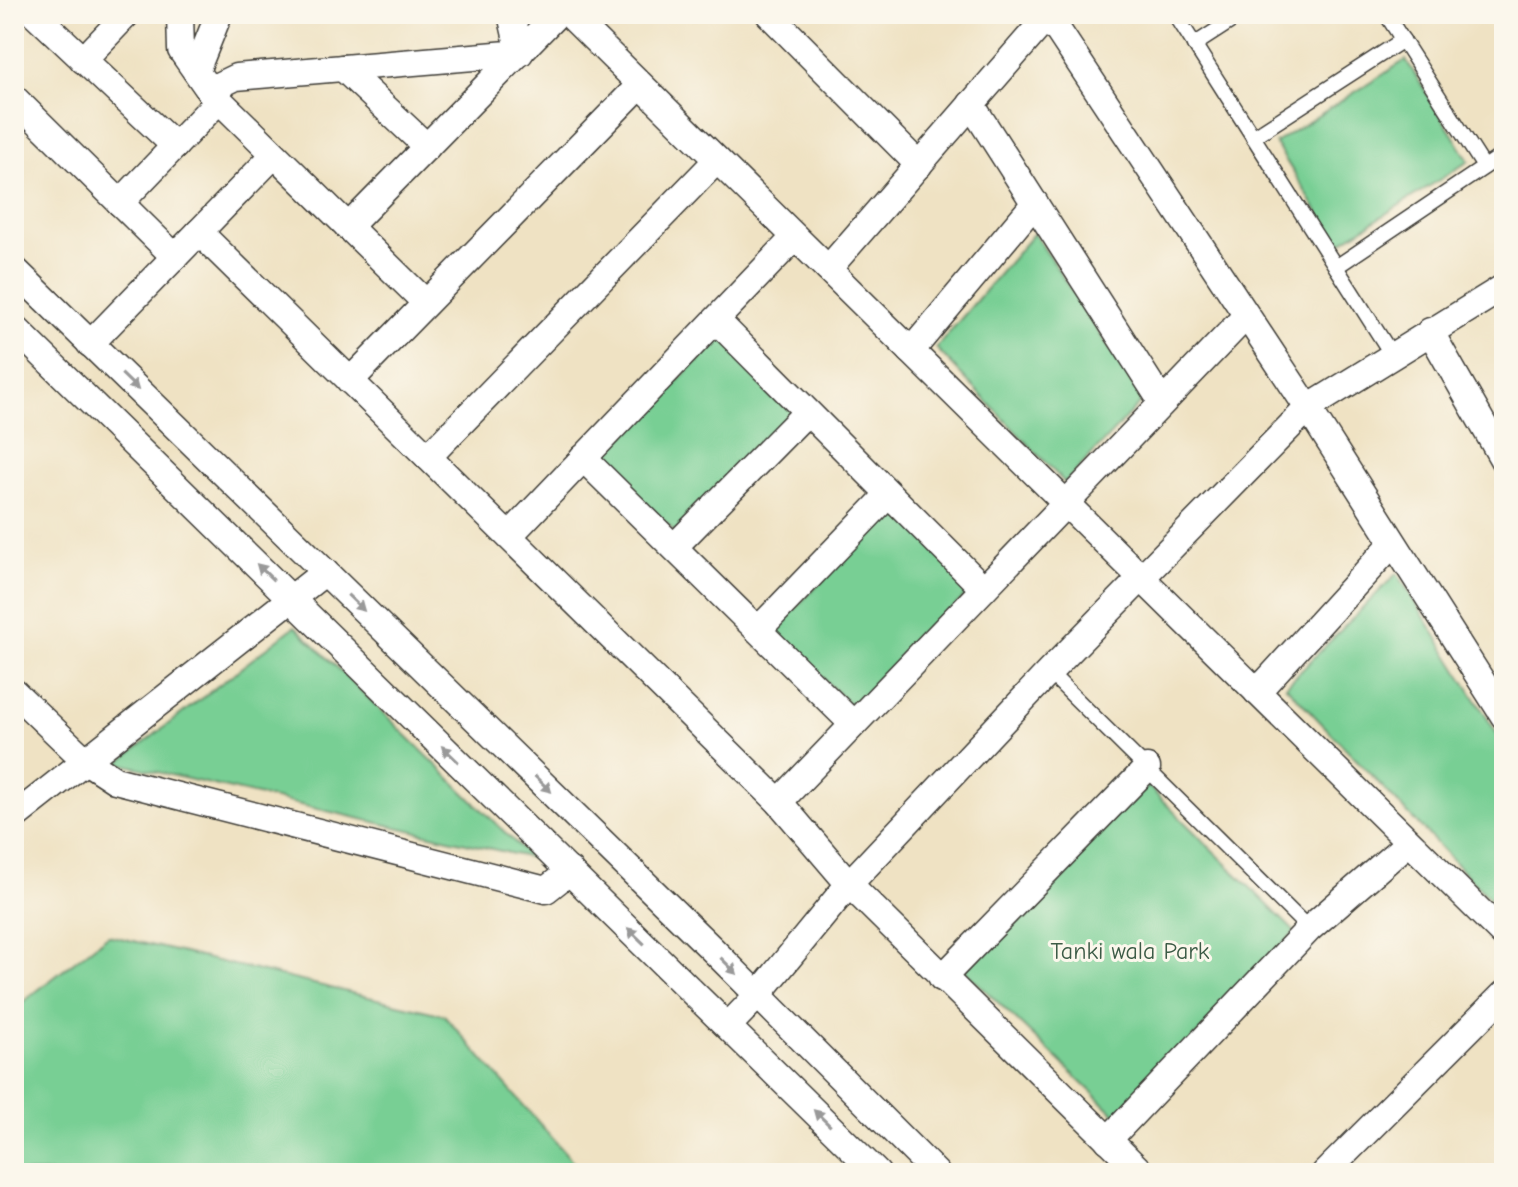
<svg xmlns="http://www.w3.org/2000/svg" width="1518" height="1187" font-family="'Comic Neue',sans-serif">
  <rect width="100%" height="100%" fill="#fbf7ec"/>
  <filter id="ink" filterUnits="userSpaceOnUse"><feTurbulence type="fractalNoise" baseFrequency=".0125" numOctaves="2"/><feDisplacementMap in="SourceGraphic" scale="16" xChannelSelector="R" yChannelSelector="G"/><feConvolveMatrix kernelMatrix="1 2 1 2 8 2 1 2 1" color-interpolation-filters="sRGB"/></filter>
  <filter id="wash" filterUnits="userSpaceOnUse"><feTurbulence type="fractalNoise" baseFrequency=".006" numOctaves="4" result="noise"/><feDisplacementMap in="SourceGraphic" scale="32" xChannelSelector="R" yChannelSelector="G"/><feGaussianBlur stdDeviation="1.8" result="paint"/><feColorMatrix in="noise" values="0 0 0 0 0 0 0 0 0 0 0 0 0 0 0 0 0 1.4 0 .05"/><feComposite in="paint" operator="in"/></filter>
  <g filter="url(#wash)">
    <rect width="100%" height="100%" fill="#efe2c3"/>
    <g fill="#78cf94" stroke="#4a7658" stroke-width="2">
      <polygon points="1406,60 1469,161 1338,244 1275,143"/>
      <polygon points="1034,233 1143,400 1065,483 936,348"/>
      <polygon points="721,337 796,411 676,533 601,459"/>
      <polygon points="893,508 973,588 854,709 774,630"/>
      <polygon points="1397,573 1504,745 1504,914 1286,686"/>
      <polygon points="295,626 531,858 118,763"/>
      <polygon points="1143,781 1295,932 1118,1117 964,970"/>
      <polygon points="108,935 444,1015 583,1173 14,1173 14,1009"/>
    </g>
  </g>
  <g filter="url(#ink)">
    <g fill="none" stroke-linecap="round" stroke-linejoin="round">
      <defs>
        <g id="service">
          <polyline points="1175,14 1392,355"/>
          <polyline points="1386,14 1484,167"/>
          <polyline points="1194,45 1242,14"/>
          <polyline points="1253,137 1403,40"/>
          <polyline points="1336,267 1504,154"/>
          <polyline points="1049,672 1309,929"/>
        </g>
        <g id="minor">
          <polyline points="35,14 175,146"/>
          <polyline points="180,14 181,50 209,90 426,303"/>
          <polyline points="569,14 1504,935"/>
          <polyline points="769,14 919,165"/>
          <polyline points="1047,14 1308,408 1504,716"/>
          <polyline points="83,60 127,14"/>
          <polyline points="343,68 427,147"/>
          <polyline points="196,71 219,14"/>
          <polyline points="209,90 236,77 520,53 511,14"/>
          <polyline points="14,98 175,257"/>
          <polyline points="971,104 1162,402"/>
          <polyline points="120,203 219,100"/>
          <polyline points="348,227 557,14"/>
          <polyline points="199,232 779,802 849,884 1142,1173"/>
          <polyline points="14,269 711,948 936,1173"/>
          <polyline points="828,269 1048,16"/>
          <polyline points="716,320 983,588"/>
          <polyline points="14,327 877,1173"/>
          <polyline points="1430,331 1504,461"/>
          <polyline points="90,344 273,156"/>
          <polyline points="911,351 1035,203"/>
          <polyline points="350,381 640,85"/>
          <polyline points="428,457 717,160"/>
          <polyline points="583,458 853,724"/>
          <polyline points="509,536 795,237"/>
          <polyline points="674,547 807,412"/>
          <polyline points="758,630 889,494"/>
          <polyline points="14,692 86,761 115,780 546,890 570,871"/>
          <polyline points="1257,692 1392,544"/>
          <polyline points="779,802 1245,317"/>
          <polyline points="14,817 325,572"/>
          <polyline points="942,978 1147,768"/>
          <polyline points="728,1026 758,995 849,884 1049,672 1308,408 1504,287"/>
          <polyline points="1108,1140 1309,929 1409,842"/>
          <polyline points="1325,1173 1504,994"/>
        </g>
      </defs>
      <use href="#service" stroke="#3c3a35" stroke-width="17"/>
      <use href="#minor" stroke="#3c3a35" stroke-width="29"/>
      <use href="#service" stroke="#fff" stroke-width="14"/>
      <use href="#minor" stroke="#fff" stroke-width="26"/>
    </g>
    <defs><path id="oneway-solid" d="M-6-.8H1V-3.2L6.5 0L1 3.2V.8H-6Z" transform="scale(2)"/></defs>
    <g fill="#999">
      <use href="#oneway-solid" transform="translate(130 382) rotate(44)"/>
      <use href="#oneway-solid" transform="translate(265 572) rotate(-136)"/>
      <use href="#oneway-solid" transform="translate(356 603) rotate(44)"/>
      <use href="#oneway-solid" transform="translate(450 754) rotate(-136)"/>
      <use href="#oneway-solid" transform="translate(543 784) rotate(44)"/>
      <use href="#oneway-solid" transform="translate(636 936) rotate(-136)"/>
      <use href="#oneway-solid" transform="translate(729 966) rotate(45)"/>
      <use href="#oneway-solid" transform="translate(822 1118) rotate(-136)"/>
    </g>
  </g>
  <g text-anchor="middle" stroke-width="6" stroke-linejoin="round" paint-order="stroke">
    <g font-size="24" fill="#3c5b46" stroke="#fbf7ec">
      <text x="1130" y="959">Tanki wala Park</text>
    </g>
  </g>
  <rect width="1518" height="1187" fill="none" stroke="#fbf7ec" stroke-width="48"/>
</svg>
